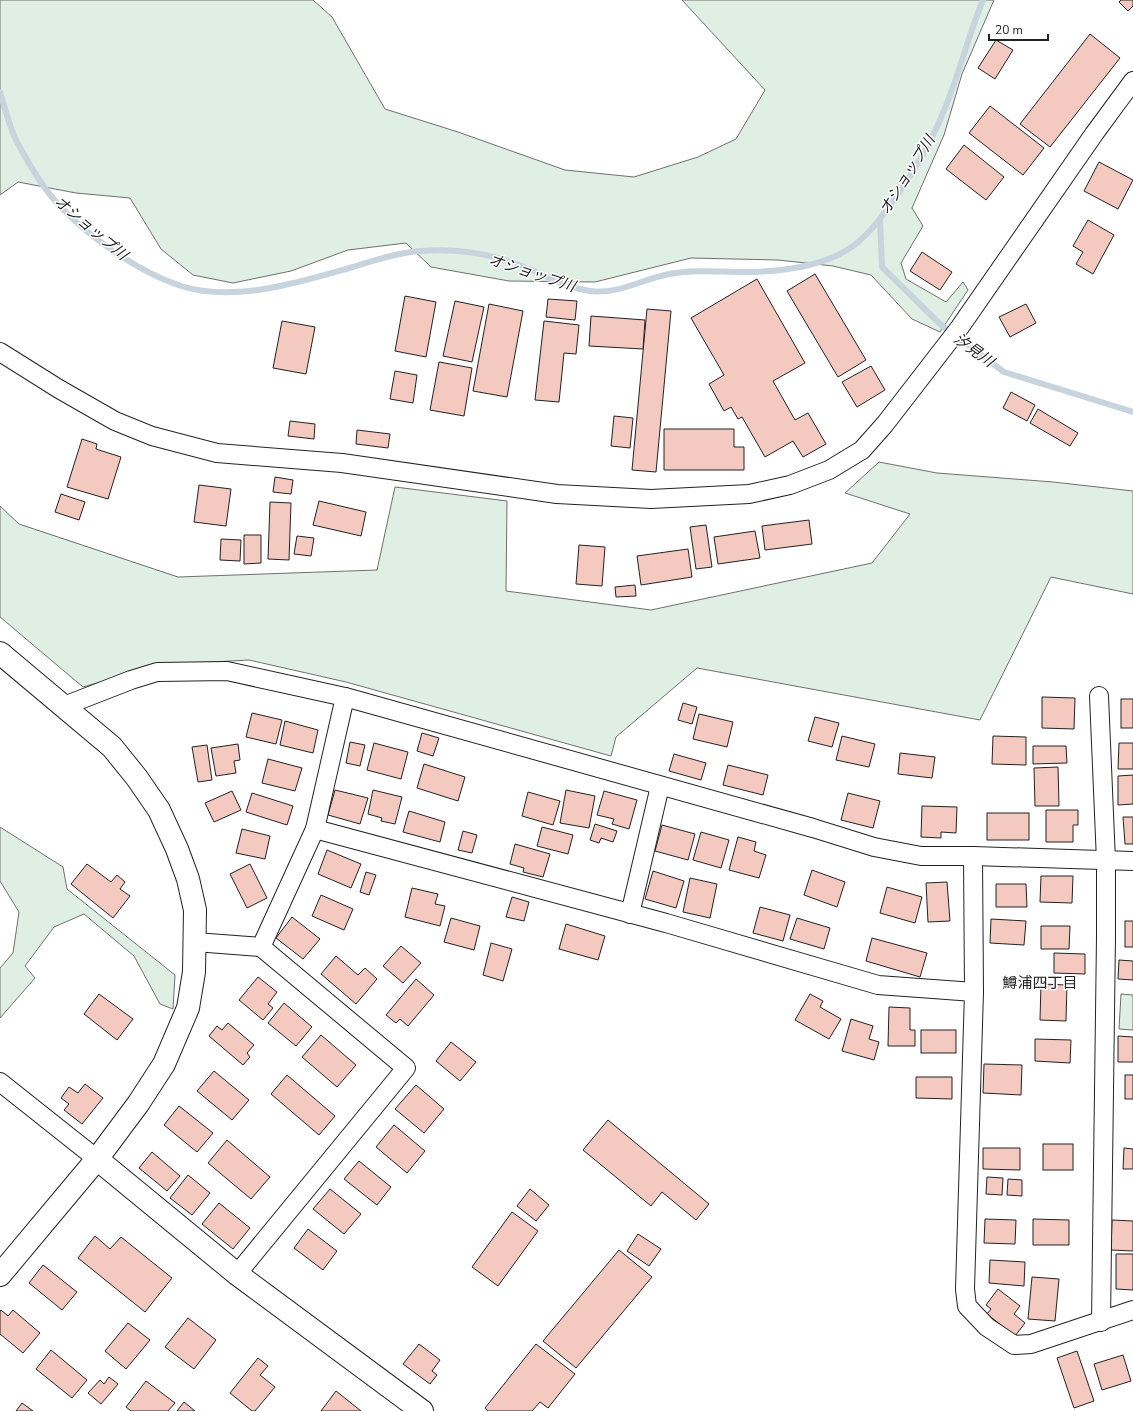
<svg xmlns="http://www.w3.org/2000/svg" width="1133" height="1411" font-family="'Nunito Sans','Noto Sans JP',sans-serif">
  <rect width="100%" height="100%" fill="#fff"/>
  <g fill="#e0efe3" stroke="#6f6f6f">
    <polygon points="0,0 313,0 332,17 385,109 458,132 565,170 634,177 698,157 736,139 765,90 682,0 994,0 962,74 944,135 912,208 923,226 901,263 906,279 946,302 963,282 968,290 940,332 912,319 871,275 833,266 778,260 691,258 595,282 509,281 431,267 406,243 348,250 291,271 233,283 193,275 161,249 130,198 76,193 18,182 0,195"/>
    <polygon points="879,462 937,473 1053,482 1133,491 1133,594 1051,577 980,720 697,668 616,737 611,756 346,682 249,660 160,665 83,687 0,617 0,506 19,524 178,577 377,570 395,487 507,501 506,591 651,610 872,563 910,514 845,493"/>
    <polygon points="0,827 63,867 67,889 175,975 173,1009 160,1004 134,956 84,914 54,927 25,966 35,978 0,1018 0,968 13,953 19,912 0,881"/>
    <polygon points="1121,994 1133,995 1133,1030 1119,1029"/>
  </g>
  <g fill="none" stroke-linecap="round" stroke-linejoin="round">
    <g stroke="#c7d3dd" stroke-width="6">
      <path d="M0,92C5,108 9,125 16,140C27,161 41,185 57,203C87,236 138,272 181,286C235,303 300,282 353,267C375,260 397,253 420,251C453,248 489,253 519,265C541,273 566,288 590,291C617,295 643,279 669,274C694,269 718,272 744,272C778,272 817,268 847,250C865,239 878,222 890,205C915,171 936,135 950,95C962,64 970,31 983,0"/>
      <polyline points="880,219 882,267 940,324 1004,372 1133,412"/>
    </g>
  </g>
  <g fill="#f3c9c0" stroke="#222">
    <polygon points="1121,0 1133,0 1133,6 1128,11 1119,2"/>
    <polygon points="1090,34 1120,58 1050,147 1020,124"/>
    <polygon points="996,40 1013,50 995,79 978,68"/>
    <polygon points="990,106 1044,148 1023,175 969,133"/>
    <polygon points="964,145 1004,177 986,200 946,169"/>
    <polygon points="1099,162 1133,180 1118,209 1084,191"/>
    <polygon points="1088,220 1114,235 1093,274 1076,264 1083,252 1073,246"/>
    <polygon points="922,252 952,272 940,290 910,271"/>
    <polygon points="815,274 866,360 838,377 787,291"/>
    <polygon points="757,279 805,363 773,381 795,420 808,413 826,444 803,457 793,441 765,457 742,417 738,419 731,407 724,411 709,384 724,375 691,318"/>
    <polygon points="405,296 436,302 426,357 395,351"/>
    <polygon points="548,299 577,301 575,320 546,317"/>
    <polygon points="455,301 484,307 472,362 443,356"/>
    <polygon points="489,304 523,311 507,397 473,391"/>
    <polygon points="1026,304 1036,323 1010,337 999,317"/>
    <polygon points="647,309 671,311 656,472 632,470"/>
    <polygon points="591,316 645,320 643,349 589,346"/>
    <polygon points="282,321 315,327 306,374 273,368"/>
    <polygon points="544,321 579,325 576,354 564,353 559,402 535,400"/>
    <polygon points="439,362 472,368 464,416 430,410"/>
    <polygon points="871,366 885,390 857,407 842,382"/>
    <polygon points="395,371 417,375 413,403 390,399"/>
    <polygon points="1011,392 1035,405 1027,421 1003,408"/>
    <polygon points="1038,409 1078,433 1070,446 1030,423"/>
    <polygon points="614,416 633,418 630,448 611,446"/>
    <polygon points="290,421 315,424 314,439 288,436"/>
    <polygon points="664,429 734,429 734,447 744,447 744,470 664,470"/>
    <polygon points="357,430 390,434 388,448 356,444"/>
    <polygon points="82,439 97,444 96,449 121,457 108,499 67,487"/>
    <polygon points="275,477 293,480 291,494 273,492"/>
    <polygon points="199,485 231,489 226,526 194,522"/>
    <polygon points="61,494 85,502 79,520 55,512"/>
    <polygon points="319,501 366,512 361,536 313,525"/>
    <polygon points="270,502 291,503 289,560 268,559"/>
    <polygon points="809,520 812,544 765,550 762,526"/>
    <polygon points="706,525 712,567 696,569 690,527"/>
    <polygon points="755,531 760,558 718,564 714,537"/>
    <polygon points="244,535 261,535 261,563 244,564"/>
    <polygon points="297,536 314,538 311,556 294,554"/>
    <polygon points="221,539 241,540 240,561 220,560"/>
    <polygon points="579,545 605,547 602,586 576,584"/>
    <polygon points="688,549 692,577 641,585 637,556"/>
    <polygon points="635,585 636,596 616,597 615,587"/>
    <polygon points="1042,697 1075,698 1074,729 1042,728"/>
    <rect x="1121" y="699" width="12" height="29"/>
    <polygon points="683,703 697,707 692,724 678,720"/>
    <polygon points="252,713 282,720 276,744 246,737"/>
    <polygon points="699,714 733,722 727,747 693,739"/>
    <polygon points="815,717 839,723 832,747 808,741"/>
    <polygon points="285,721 318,730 313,753 280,745"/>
    <polygon points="422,733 439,738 433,756 417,751"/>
    <polygon points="842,736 875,744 869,767 836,760"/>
    <polygon points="993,736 1026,737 1026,765 992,764"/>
    <polygon points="350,742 365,745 360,766 346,763"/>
    <polygon points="374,743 408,752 401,779 367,770"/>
    <polygon points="1119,743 1133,743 1133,769 1118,769"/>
    <polygon points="238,744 240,760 234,761 236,773 216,776 211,748"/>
    <polygon points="207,745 212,780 198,782 192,747"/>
    <polygon points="1033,746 1066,746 1067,763 1033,764"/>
    <polygon points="900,753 935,757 932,778 898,774"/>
    <polygon points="674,754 706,763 701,780 669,771"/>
    <polygon points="268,759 302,768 295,791 262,783"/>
    <polygon points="424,764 465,777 458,801 417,788"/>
    <polygon points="728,765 768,775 763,795 723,785"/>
    <polygon points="1058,767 1059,806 1035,806 1034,768"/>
    <polygon points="1133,775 1133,804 1118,805 1118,776"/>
    <polygon points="335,790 368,798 360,824 328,815"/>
    <polygon points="373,790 402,797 395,824 381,821 382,818 368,814"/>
    <polygon points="566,790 595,796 589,828 560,823"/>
    <polygon points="232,791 241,810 214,822 205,803"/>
    <polygon points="604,791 637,800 629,829 612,824 614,819 597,815"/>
    <polygon points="528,792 560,801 553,825 522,816"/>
    <polygon points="252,793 293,806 287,825 246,812"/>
    <polygon points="848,793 880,801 873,828 841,820"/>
    <polygon points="922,806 957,807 956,833 941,832 941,838 921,837"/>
    <polygon points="1046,810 1078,810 1078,825 1073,825 1073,842 1046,842"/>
    <polygon points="409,811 445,822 440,842 403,832"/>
    <rect x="987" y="813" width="42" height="27"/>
    <polygon points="1123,817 1133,817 1133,844 1125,844"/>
    <polygon points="595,824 617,831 613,842 601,838 599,843 590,840"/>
    <polygon points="662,825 695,834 688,860 655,851"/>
    <polygon points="542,827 573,835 568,854 537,846"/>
    <polygon points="242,829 270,836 265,859 236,853"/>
    <polygon points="463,831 477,835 472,853 458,850"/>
    <polygon points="701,832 729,840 721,868 693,860"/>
    <polygon points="738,837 756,842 754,851 766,855 759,878 729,870"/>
    <polygon points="515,844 550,854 543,877 523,872 524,868 510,864"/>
    <polygon points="327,850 361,864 351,888 318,874"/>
    <polygon points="87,864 111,882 117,875 125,882 120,889 130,896 113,918 71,884"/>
    <polygon points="250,864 267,898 247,908 230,874"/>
    <polygon points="812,870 845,882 837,907 804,895"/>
    <polygon points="653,871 684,881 676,908 645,899"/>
    <polygon points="366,872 376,875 369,895 360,892"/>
    <polygon points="1041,876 1073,876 1072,903 1040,902"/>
    <polygon points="690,878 717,884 710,918 683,912"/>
    <polygon points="947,882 950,921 928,922 926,883"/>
    <polygon points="996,884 1026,884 1027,907 996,907"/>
    <polygon points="887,887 922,897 915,923 880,913"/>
    <polygon points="412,888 438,894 435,904 445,906 440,926 405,917"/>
    <polygon points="321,895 353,909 344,930 312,916"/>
    <polygon points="512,897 529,902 524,921 506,917"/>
    <polygon points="760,907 790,915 783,941 753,933"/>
    <polygon points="292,917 320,939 303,959 276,938"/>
    <polygon points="451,918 480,926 474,950 444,942"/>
    <polygon points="797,918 830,928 824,949 790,939"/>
    <polygon points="991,919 1026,921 1024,945 990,943"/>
    <rect x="1125" y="921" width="8" height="26"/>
    <polygon points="566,924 605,936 598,960 559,949"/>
    <polygon points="1041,926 1070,926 1069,949 1041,949"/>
    <polygon points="872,938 927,953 920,977 866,961"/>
    <polygon points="491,943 512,949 503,981 483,975"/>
    <polygon points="401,946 421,963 403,983 383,966"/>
    <polygon points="1054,953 1085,954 1085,974 1054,973"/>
    <polygon points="336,956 358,975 365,968 377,979 356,1004 321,974"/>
    <polygon points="1119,960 1133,961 1133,980 1118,979"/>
    <polygon points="258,977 277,992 268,1004 273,1008 263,1020 239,1000"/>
    <polygon points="416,979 434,995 408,1026 400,1019 396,1023 386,1015"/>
    <polygon points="1041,984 1067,985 1066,1021 1040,1020"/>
    <polygon points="99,994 133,1019 117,1040 84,1014"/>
    <polygon points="810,994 823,1001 820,1007 841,1019 829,1039 795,1020"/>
    <polygon points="284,1003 312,1027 296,1046 268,1023"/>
    <polygon points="889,1007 910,1008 910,1030 915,1030 915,1046 888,1046"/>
    <polygon points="851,1019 873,1026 869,1039 879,1042 874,1060 842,1051"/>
    <polygon points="228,1023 254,1045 247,1053 250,1057 243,1065 209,1036 217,1026 222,1030"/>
    <rect x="921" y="1030" width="35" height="23"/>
    <polygon points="321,1035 356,1065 337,1087 302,1057"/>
    <polygon points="1118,1036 1133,1037 1133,1062 1118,1062"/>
    <polygon points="1035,1039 1071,1040 1070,1063 1035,1061"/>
    <polygon points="451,1042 476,1062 460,1081 436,1061"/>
    <polygon points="984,1064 1022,1065 1021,1095 983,1093"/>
    <polygon points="214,1071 249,1100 232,1120 197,1091"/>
    <polygon points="287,1075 335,1116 319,1135 271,1094"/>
    <rect x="1125" y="1075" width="8" height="24"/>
    <polygon points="916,1077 952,1077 952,1099 916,1098"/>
    <polygon points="85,1084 103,1098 82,1124 64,1110 69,1104 61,1098 69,1087 78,1093"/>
    <polygon points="416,1085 444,1109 424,1133 395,1109"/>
    <polygon points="179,1106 213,1133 197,1152 164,1125"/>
    <polygon points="608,1120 709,1204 696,1220 662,1192 651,1206 583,1150"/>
    <polygon points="394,1125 425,1151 407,1173 376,1147"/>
    <polygon points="227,1140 270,1177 251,1199 208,1163"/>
    <rect x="1043" y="1144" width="30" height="26"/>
    <polygon points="983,1148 1020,1148 1020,1170 983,1169"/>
    <polygon points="1124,1148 1133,1149 1133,1169 1123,1169"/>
    <polygon points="152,1152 180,1176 167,1191 139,1168"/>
    <polygon points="359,1161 391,1187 377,1205 344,1179"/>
    <polygon points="188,1175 210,1193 192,1215 170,1198"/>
    <polygon points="987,1177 1003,1178 1002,1195 986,1194"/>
    <polygon points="1008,1179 1022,1180 1022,1196 1007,1195"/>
    <polygon points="330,1189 361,1214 344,1234 313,1209"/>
    <polygon points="530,1189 549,1205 536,1221 517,1206"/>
    <polygon points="219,1203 250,1228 233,1249 202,1224"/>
    <polygon points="512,1212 538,1231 498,1286 472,1267"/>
    <polygon points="985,1219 1016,1220 1015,1244 984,1243"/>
    <polygon points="1033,1219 1069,1220 1069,1245 1033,1245"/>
    <polygon points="1112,1220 1133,1221 1133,1251 1111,1250"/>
    <polygon points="308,1229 337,1251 323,1270 294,1248"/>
    <polygon points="638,1234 661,1249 649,1266 627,1251"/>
    <polygon points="95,1236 110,1249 121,1237 172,1278 145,1312 78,1258"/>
    <polygon points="619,1250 652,1277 576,1368 543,1341"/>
    <polygon points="1116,1254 1133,1254 1133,1290 1116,1289"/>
    <polygon points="990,1260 1025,1262 1024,1286 989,1283"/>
    <polygon points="43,1265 77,1292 62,1310 29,1283"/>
    <polygon points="1032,1277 1059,1279 1055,1321 1028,1319"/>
    <polygon points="998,1289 1020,1306 1014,1314 1025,1323 1015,1336 987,1314 991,1309 986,1305"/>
    <polygon points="1,1310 8,1316 13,1310 40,1333 23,1353 0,1334 0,1311"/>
    <polygon points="188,1318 216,1340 194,1369 165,1347"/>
    <polygon points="128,1323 150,1340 126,1369 105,1351"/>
    <polygon points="419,1344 440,1360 432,1371 437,1375 430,1384 403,1364"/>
    <polygon points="536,1344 575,1374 548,1408 540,1402 532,1411 488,1411 485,1408"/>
    <polygon points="51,1350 87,1380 72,1398 36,1369"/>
    <polygon points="1077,1351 1094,1401 1074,1408 1057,1358"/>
    <polygon points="1123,1355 1131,1381 1102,1390 1094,1364"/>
    <polygon points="258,1358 268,1366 260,1375 275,1387 255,1411 252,1411 230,1393"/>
    <polygon points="109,1377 118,1384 101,1404 88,1393 100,1380 104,1384"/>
    <polygon points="146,1381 175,1403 168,1411 131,1411 126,1407"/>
    <polygon points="336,1391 361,1411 321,1411"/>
    <polygon points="184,1402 195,1411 177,1411"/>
    <polygon points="22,1403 33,1411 16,1411"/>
  </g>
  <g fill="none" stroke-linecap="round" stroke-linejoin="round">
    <defs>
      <g id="minor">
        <polyline points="0,352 59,389 115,421 152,436 217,453 342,463 557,494 651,499 749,494 790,485 829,470 862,450 885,424 960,327 1094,134 1133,81"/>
        <polyline points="1099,696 1106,861 1106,936 1101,1322"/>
        <polyline points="64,706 131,680 157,672 227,671 345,697 813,828 874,847 921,856 973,856 1133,861"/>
        <polyline points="315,829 666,923 878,985 974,992"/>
        <polyline points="973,856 974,992 965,1289 967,1306 987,1327 1014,1345 1031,1344 1133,1310"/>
        <polyline points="630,914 660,786"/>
        <polyline points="195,942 261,947 406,1068 237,1274"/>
        <polyline points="261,947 315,829 345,697"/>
        <polyline points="0,1082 97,1159"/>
      </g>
      <g id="tertiary">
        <polyline points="0,653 112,747 137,778 159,810 177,849 188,879 195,910 194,972 188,1008 164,1064 138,1104 97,1159 237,1274 422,1411"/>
        <polyline points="0,1275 97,1159"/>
      </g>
    </defs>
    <use href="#minor" stroke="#222" stroke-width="20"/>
    <use href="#tertiary" stroke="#222" stroke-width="24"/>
    <use href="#minor" stroke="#fff" stroke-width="18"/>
    <use href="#tertiary" stroke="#fff" stroke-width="22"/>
  </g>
  <g text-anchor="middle" stroke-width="3" stroke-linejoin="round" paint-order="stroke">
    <g font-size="15" font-style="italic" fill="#222" stroke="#fff">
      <text transform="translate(907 175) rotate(-58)" y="5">オショップ川</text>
      <text transform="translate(91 228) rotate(40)" y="5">オショップ川</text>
      <text transform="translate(532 273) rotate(18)" y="5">オショップ川</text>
      <text transform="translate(974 350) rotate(36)" y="5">汐見川</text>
    </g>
    <g font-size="15" fill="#222" stroke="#fff">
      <text x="1040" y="988">鱒浦四丁目</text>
    </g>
  </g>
  <path d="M989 34v6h59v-6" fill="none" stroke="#222222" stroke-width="2"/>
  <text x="995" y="34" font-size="12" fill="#222222" stroke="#ffffff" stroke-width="3" paint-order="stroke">20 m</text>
</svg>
